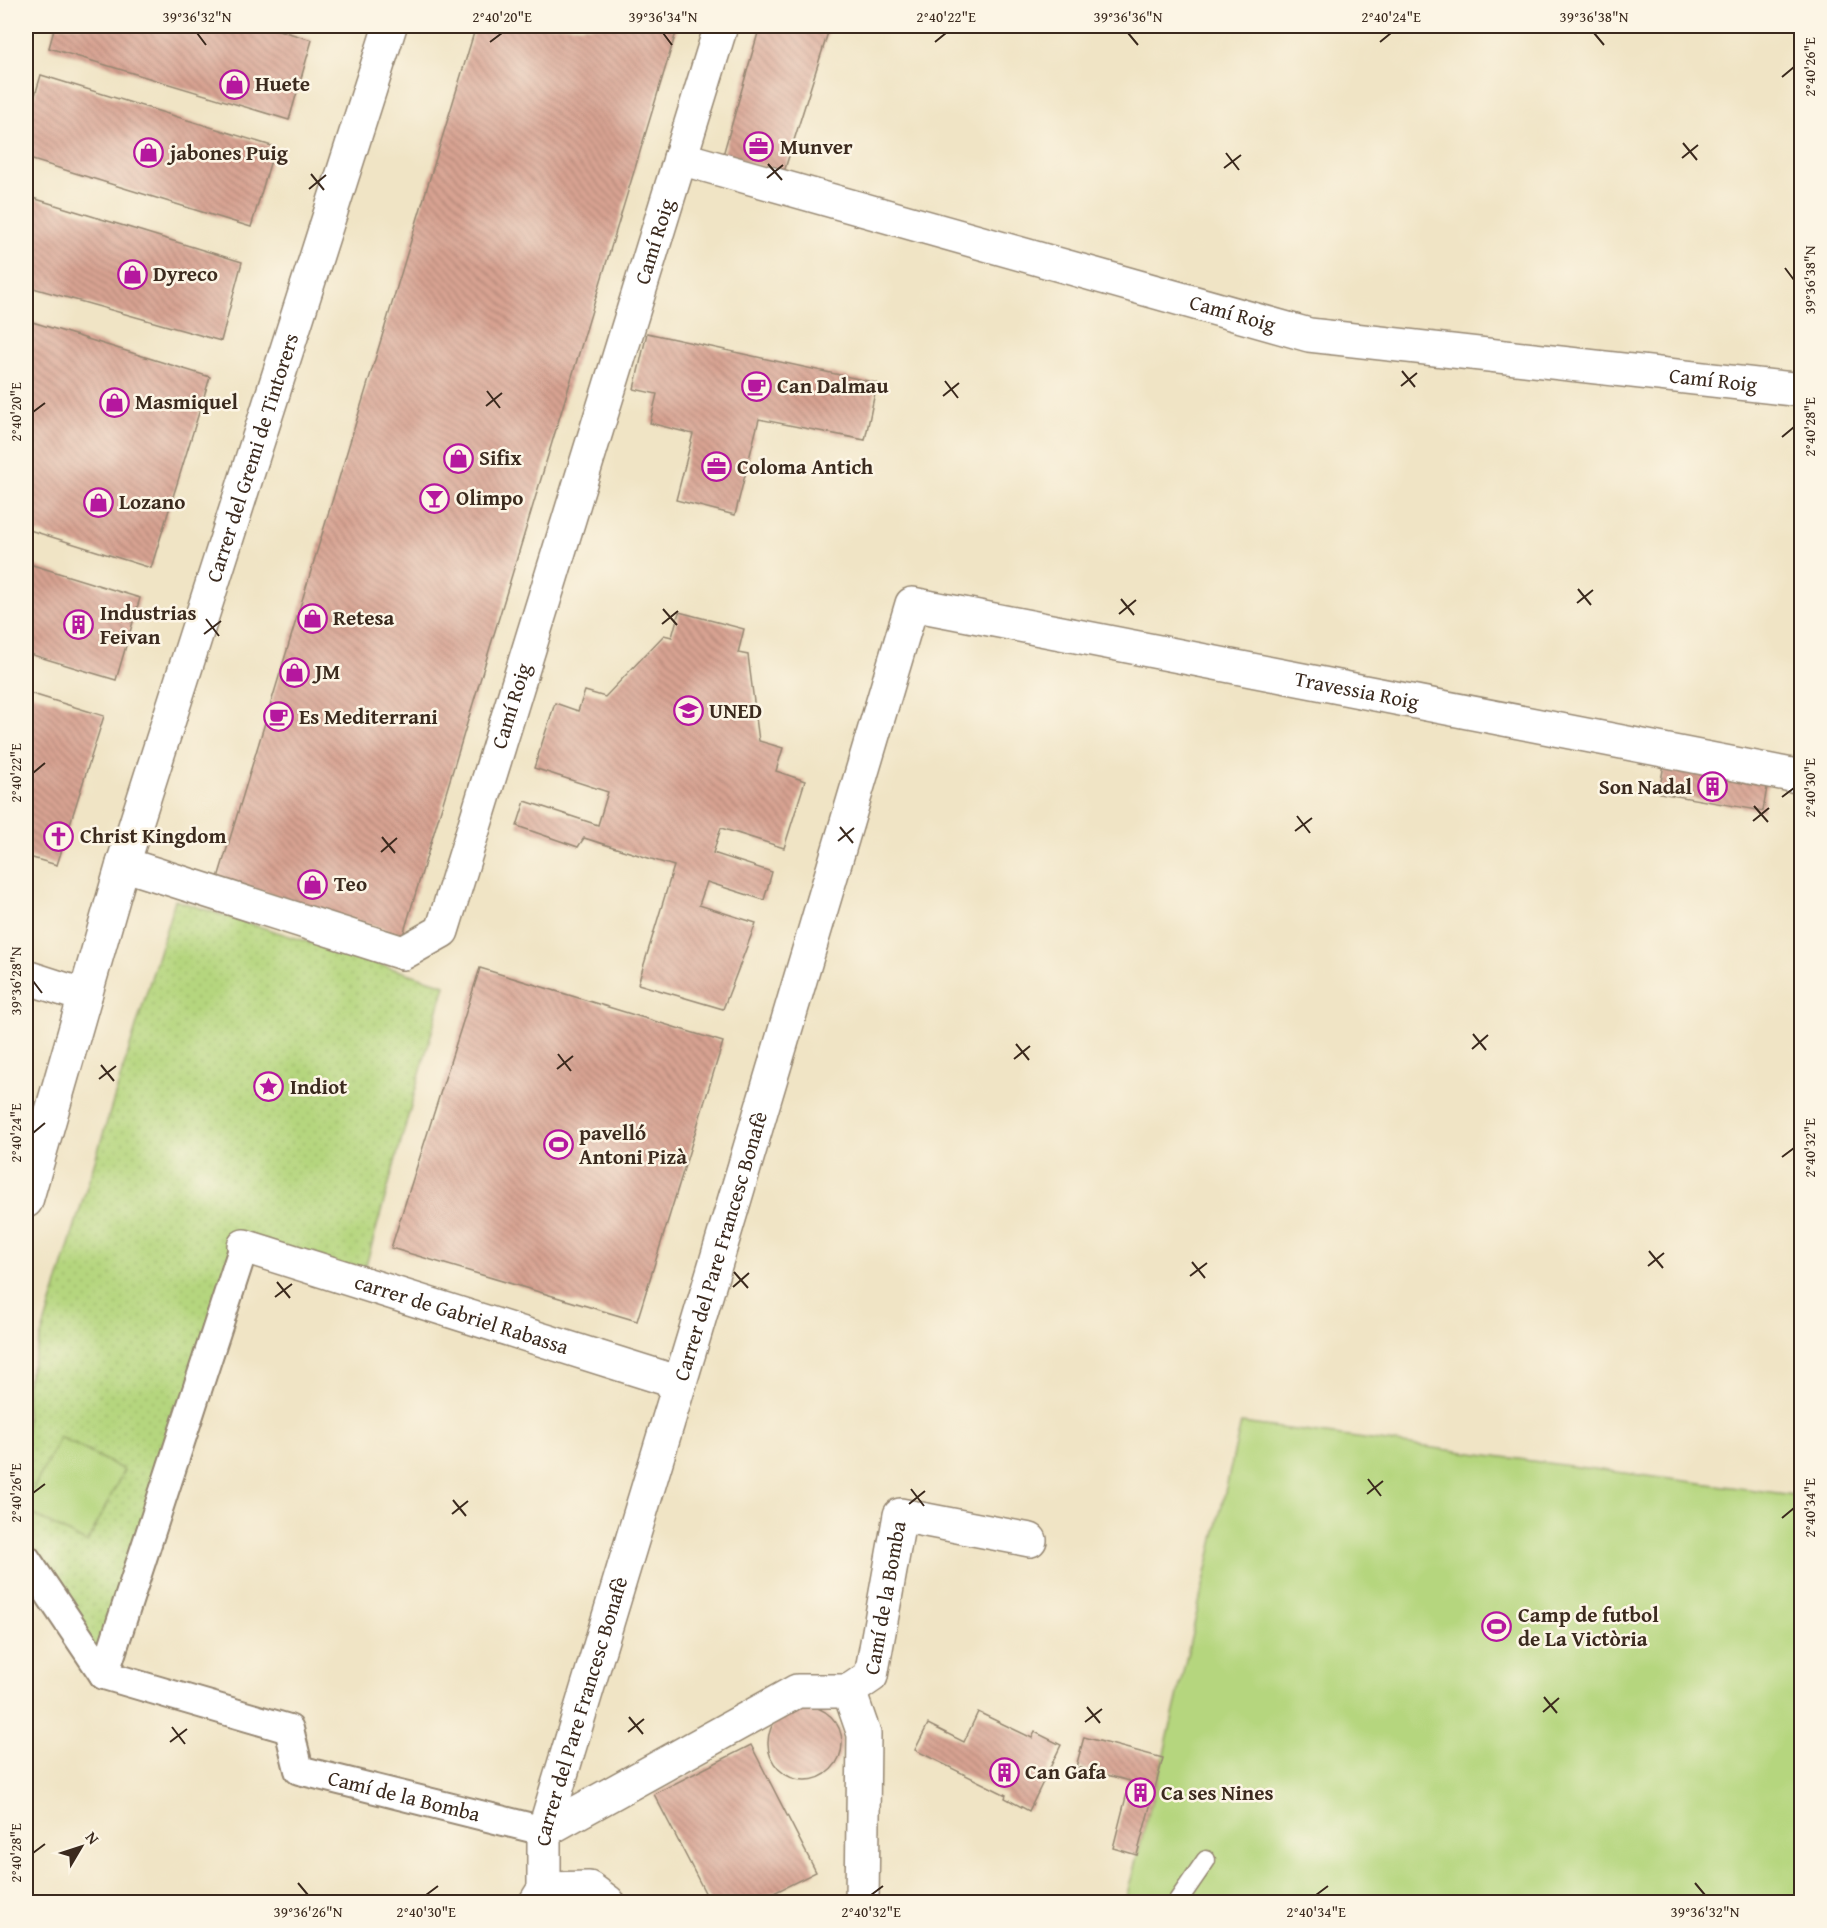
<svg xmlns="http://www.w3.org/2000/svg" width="1827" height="1928" font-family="'Gentium Book Plus',serif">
  <defs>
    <pattern id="green-dots" width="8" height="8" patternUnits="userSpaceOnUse" patternTransform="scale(1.5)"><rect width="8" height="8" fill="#b5d67e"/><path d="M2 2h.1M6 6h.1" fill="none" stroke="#9db86c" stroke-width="1.8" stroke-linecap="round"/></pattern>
    <pattern id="building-back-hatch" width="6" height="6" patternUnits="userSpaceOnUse" patternTransform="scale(1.5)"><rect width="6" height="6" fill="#d8a392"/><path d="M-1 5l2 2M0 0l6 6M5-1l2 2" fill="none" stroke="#b08577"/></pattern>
  </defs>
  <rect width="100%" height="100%" fill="#fcf5e5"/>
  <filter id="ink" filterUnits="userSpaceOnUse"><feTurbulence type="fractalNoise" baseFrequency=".0167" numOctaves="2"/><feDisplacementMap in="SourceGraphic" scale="12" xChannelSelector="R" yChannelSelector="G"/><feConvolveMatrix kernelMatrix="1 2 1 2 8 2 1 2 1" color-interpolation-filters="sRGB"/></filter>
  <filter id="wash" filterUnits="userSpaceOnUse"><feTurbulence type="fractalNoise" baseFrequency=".008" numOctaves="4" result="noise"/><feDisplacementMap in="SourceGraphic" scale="24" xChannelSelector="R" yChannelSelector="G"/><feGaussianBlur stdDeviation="1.35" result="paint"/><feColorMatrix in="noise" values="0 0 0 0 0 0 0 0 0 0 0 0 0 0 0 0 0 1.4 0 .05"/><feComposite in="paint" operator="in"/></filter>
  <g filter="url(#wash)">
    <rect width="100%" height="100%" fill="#f0e4c5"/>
    <polygon fill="url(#green-dots)" stroke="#78804e" stroke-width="1.5" points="175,900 445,985 361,1283 245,1247 104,1675 26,1559 26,1385"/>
    <g fill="#b5d67e" stroke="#78804e" stroke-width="1.5">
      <polygon points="1241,1423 1801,1496 1801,1902 1125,1902 1163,1758"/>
      <polygon points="60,1437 124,1470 87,1543 26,1511 26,1503"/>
    </g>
    <g id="blocks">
      <g fill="url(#building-back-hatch)">
        <polygon points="55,26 265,26 312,40 289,120 49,48"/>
        <polygon points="476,26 678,26 403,935 218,878"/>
        <polygon points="760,26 830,26 784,172 723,155"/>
        <polygon points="41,75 275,147 251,227 26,158 26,126"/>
        <polygon points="26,196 242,262 221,341 26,286"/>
        <polygon points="26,320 210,377 151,568 26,529"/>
        <polygon points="647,333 877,383 865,440 759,419 735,515 676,500 693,434 650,423 657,394 634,389"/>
        <polygon points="26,563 140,598 116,680 26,653"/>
        <polygon points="679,612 744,629 738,653 748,655 759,741 783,748 776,771 805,781 784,848 721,828 713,853 772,872 764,900 707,882 699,905 756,923 723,1009 638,984 674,866 584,838 578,847 517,826 525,801 598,825 608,792 534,768 555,703 578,711 585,691 605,697 664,635 672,637"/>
        <polygon points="26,692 104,716 57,865 29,857 26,866"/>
        <polygon points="1664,764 1768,781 1763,811 1659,793"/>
        <polygon points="480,968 723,1042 637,1321 391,1248"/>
        <circle cx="805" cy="1743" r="37"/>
        <polygon points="978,1712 1032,1738 1035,1732 1061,1745 1029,1811 1005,1798 1006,1795 915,1750 928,1724 964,1742"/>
        <polygon points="1084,1737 1163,1758 1137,1855 1113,1848 1130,1781 1076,1767"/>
        <polygon points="751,1745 816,1872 756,1902 710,1902 654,1794"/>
      </g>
    </g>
  </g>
  <g filter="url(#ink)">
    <use href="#blocks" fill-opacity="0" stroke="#968772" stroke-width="1.5"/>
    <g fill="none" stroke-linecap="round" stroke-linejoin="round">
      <defs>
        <polyline id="service" points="1177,1902 1206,1860"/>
        <g id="pedestrian">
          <path id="s1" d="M26,1559L104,1675L289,1729L299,1770L544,1831"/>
          <polyline points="104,1675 244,1246"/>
        </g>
        <g id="minor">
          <path id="s2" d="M680,158L1309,335L1802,390"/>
          <path id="s3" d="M123,864L403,953L442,931L721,26"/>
          <polyline points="26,977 85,996"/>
          <path id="s4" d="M26,1201L123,864L390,26"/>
          <path id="s5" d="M244,1246L680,1383"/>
          <path id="s6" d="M849,1691L871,1676L900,1515L1030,1540"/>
          <polyline points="544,1831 797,1691 849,1691 864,1734 862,1902"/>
          <path id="s7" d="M544,1889V1831L694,1336L912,604L1802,777"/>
          <polyline points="536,1902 544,1889 589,1888 608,1902"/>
        </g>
      </defs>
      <use href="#service" stroke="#968772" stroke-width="21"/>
      <use href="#pedestrian" stroke="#968772" stroke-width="32"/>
      <use href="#minor" stroke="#968772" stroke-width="36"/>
      <use href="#service" stroke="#fff" stroke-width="18"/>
      <use href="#pedestrian" stroke="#fff" stroke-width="28"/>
      <use href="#minor" stroke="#fff" stroke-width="33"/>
    </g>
  </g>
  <path fill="none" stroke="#3b2a1e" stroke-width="2" d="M197,33L206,45M663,33L672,45M1128,33L1138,45M1594,33L1604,45M490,42L502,33M935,42L946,33M1380,42L1391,33M1782,77L1794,67M1683,143L1697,160M1226,153L1239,170M1682,158L1698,145M768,164L782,180M1224,168L1241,155M311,174L324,190M767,178L783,165M309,189L326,175M1785,268L1794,280M1402,371L1415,387M945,381L958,398M1401,386L1417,373M487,391L500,408M943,396L959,383M486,406L502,393M33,412L45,403M1782,437L1794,427M1578,589L1591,605M1121,599L1134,615M1577,603L1593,590M663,609L677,625M1119,614L1136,600M206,619L219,636M662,624L678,611M204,634L221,621M33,773L45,763M1782,797L1794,788M1754,806L1768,822M1297,816L1310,833M1753,821L1769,808M840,827L853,843M1295,831L1312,818M382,837L395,853M838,841L854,828M381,852L397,838M33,981L42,993M1473,1034L1486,1050M1016,1044L1029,1060M1472,1049L1488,1035M558,1054L571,1071M1014,1059L1030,1046M101,1065L114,1081M557,1069L573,1056M99,1079L116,1066M33,1133L45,1123M1782,1157L1794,1148M1649,1251L1663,1268M1192,1262L1205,1278M1648,1266L1664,1253M734,1272L748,1288M1190,1276L1207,1263M277,1282L290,1298M733,1287L749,1273M275,1297L292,1284M1368,1479L1381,1496M911,1489L924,1506M33,1493L45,1484M1367,1494L1383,1481M453,1500L466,1516M909,1504L925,1491M452,1514L468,1501M1782,1518L1794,1508M1544,1697L1557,1713M1087,1707L1100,1723M1543,1712L1559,1698M629,1717L643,1734M1085,1722L1102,1709M172,1727L185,1744M628,1732L644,1719M170,1742L187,1729M33,1853L45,1844M298,1883L308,1895M1695,1883L1705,1895M426,1895L438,1886M871,1895L883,1886M1316,1895L1328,1886"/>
  <defs>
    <symbol id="shop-ring" viewBox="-11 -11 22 22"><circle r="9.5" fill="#fcf5e5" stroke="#b5179e" stroke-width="1.5"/><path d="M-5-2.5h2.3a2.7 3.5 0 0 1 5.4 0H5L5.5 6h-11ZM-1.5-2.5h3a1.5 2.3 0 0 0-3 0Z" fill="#b5179e"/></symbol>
    <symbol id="office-ring" viewBox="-11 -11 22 22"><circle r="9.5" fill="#fcf5e5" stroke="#b5179e" stroke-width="1.5"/><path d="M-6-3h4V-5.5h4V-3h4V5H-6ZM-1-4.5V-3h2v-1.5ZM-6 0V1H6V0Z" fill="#b5179e"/></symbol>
    <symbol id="cafe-ring" viewBox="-11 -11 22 22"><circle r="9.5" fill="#fcf5e5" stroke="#b5179e" stroke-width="1.5"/><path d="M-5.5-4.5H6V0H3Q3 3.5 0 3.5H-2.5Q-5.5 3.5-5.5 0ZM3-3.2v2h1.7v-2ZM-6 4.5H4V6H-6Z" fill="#b5179e"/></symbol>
    <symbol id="bar-ring" viewBox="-11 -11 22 22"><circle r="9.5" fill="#fcf5e5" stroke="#b5179e" stroke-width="1.5"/><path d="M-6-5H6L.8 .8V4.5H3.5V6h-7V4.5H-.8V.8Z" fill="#b5179e"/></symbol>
    <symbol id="building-ring" viewBox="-11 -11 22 22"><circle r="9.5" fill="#fcf5e5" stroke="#b5179e" stroke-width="1.5"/><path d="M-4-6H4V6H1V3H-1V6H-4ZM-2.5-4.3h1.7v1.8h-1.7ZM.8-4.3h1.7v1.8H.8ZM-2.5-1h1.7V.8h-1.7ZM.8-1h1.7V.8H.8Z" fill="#b5179e"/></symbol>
    <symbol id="university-ring" viewBox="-11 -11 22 22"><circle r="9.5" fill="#fcf5e5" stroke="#b5179e" stroke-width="1.5"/><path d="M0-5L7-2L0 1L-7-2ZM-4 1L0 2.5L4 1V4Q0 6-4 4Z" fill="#b5179e"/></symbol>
    <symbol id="church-ring" viewBox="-11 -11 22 22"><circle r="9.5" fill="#fcf5e5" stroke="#b5179e" stroke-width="1.5"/><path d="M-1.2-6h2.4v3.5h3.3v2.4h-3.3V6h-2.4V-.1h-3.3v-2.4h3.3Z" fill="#b5179e"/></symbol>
    <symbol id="sight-ring" viewBox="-11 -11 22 22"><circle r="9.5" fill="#fcf5e5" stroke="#b5179e" stroke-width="1.5"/><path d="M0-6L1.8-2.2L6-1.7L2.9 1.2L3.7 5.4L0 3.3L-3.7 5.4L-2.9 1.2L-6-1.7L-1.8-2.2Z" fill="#b5179e"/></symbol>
    <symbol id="stadium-ring" viewBox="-11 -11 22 22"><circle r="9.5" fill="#fcf5e5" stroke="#b5179e" stroke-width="1.5"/><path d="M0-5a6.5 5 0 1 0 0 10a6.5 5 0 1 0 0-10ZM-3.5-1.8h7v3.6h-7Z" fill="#b5179e"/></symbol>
  </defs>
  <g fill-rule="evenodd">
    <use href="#shop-ring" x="218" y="68" width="33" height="33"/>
    <use href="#office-ring" x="742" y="130" width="33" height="33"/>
    <use href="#shop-ring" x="132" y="136" width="33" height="33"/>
    <use href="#shop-ring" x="116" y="258" width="33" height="33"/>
    <use href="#cafe-ring" x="740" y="370" width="33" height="33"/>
    <use href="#shop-ring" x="98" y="386" width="33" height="33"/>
    <use href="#shop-ring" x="442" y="442" width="33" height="33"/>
    <use href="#office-ring" x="700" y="450" width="33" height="33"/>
    <use href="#bar-ring" x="418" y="482" width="33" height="33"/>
    <use href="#shop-ring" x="82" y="486" width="33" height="33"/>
    <use href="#shop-ring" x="296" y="602" width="33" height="33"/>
    <use href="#building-ring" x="62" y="608" width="33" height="33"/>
    <use href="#shop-ring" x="278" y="656" width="33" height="33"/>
    <use href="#university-ring" x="672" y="694" width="33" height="33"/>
    <use href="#cafe-ring" x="262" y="700" width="33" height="33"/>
    <use href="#building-ring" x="1696" y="770" width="33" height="33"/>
    <use href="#church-ring" x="42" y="820" width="33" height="33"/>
    <use href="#shop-ring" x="296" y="868" width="33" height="33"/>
    <use href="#sight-ring" x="252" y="1070" width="33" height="33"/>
    <use href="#stadium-ring" x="542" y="1128" width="33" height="33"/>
    <use href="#stadium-ring" x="1480" y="1610" width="33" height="33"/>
    <use href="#building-ring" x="988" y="1756" width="33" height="33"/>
    <use href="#building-ring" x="1124" y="1776" width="33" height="33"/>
  </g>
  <g text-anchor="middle" stroke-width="5" stroke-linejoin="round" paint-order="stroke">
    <g font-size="21" font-weight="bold" fill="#3b2a1e" stroke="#fcf5e5" text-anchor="start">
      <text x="255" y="91">Huete</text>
      <text x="780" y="154">Munver</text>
      <text x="170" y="160">jabones Puig</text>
      <text x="153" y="281">Dyreco</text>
      <text x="777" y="393">Can Dalmau</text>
      <text x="135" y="409">Masmiquel</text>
      <text x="479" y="465">Sifix</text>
      <text x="737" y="474">Coloma Antich</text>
      <text x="456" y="505">Olimpo</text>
      <text x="119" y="509">Lozano</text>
      <text x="100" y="620">Industrias<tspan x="100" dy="24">Feivan</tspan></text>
      <text x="333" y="625">Retesa</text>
      <text x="315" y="679">JM</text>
      <text x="709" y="718">UNED</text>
      <text x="299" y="724">Es Mediterrani</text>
      <text x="1692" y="794" text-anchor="end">Son Nadal</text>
      <text x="80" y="843">Christ Kingdom</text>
      <text x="334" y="891">Teo</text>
      <text x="290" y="1094">Indiot</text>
      <text x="579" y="1140">pavelló<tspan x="579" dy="24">Antoni Pizà</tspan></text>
      <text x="1518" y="1622">Camp de futbol<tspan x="1518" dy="24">de La Victòria</tspan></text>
      <text x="1025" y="1779">Can Gafa</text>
      <text x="1161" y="1800">Ca ses Nines</text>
    </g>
    <g font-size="21" fill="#3b2a1e" stroke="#fcf5e5">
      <text dy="7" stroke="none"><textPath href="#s3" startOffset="1060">Camí Roig</textPath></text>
      <text dy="7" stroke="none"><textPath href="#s2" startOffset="574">Camí Roig</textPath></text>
      <text dy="7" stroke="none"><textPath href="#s2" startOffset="1060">Camí Roig</textPath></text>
      <text dy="7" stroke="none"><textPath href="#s4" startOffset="777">Carrer del Gremi de Tintorers</textPath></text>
      <text dy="7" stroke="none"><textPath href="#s7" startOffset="1792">Travessia Roig</textPath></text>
      <text dy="7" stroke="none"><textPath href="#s3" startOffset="574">Camí Roig</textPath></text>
      <text dy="7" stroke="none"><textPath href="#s7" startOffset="669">Carrer del Pare Francesc Bonafè</textPath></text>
      <text dy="7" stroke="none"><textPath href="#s5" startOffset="228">carrer de Gabriel Rabassa</textPath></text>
      <text dy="7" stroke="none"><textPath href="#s6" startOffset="106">Camí de la Bomba</textPath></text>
      <text dy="7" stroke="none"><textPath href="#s7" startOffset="183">Carrer del Pare Francesc Bonafè</textPath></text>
      <text dy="7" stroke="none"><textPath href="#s1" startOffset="483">Camí de la Bomba</textPath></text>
    </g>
  </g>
  <rect width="1827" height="1928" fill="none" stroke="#fcf5e5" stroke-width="66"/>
  <g transform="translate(81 1847) rotate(51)" stroke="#fcf5e5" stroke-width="4.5" paint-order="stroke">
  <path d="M0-4.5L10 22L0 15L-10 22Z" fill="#3b2a1e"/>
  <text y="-9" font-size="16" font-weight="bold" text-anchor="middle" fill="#3b2a1e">N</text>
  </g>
  <rect x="33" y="33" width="1761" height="1862" fill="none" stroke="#3b2a1e" stroke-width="2"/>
  <g font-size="15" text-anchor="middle" fill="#3b2a1e">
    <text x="197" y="22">39°36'32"N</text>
    <text x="502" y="22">2°40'20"E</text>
    <text x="663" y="22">39°36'34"N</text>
    <text x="946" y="22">2°40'22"E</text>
    <text x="1128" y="22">39°36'36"N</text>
    <text x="1391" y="22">2°40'24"E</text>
    <text x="1594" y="22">39°36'38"N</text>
    <text transform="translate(1810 67) rotate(-90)" y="5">2°40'26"E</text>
    <text transform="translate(1810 280) rotate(-90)" y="5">39°36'38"N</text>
    <text transform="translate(16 412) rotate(-90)" y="5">2°40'20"E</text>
    <text transform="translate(1810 427) rotate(-90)" y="5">2°40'28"E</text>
    <text transform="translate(16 773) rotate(-90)" y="5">2°40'22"E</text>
    <text transform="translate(1810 788) rotate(-90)" y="5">2°40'30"E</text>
    <text transform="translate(16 981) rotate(-90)" y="5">39°36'28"N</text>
    <text transform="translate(16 1133) rotate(-90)" y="5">2°40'24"E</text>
    <text transform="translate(1810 1148) rotate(-90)" y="5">2°40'32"E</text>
    <text transform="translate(16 1493) rotate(-90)" y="5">2°40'26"E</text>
    <text transform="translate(1810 1508) rotate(-90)" y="5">2°40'34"E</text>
    <text transform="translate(16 1853) rotate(-90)" y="5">2°40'28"E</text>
    <text x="308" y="1917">39°36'26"N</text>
    <text x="426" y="1917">2°40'30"E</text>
    <text x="871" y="1917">2°40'32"E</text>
    <text x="1316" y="1917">2°40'34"E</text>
    <text x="1705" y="1917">39°36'32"N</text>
  </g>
</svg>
